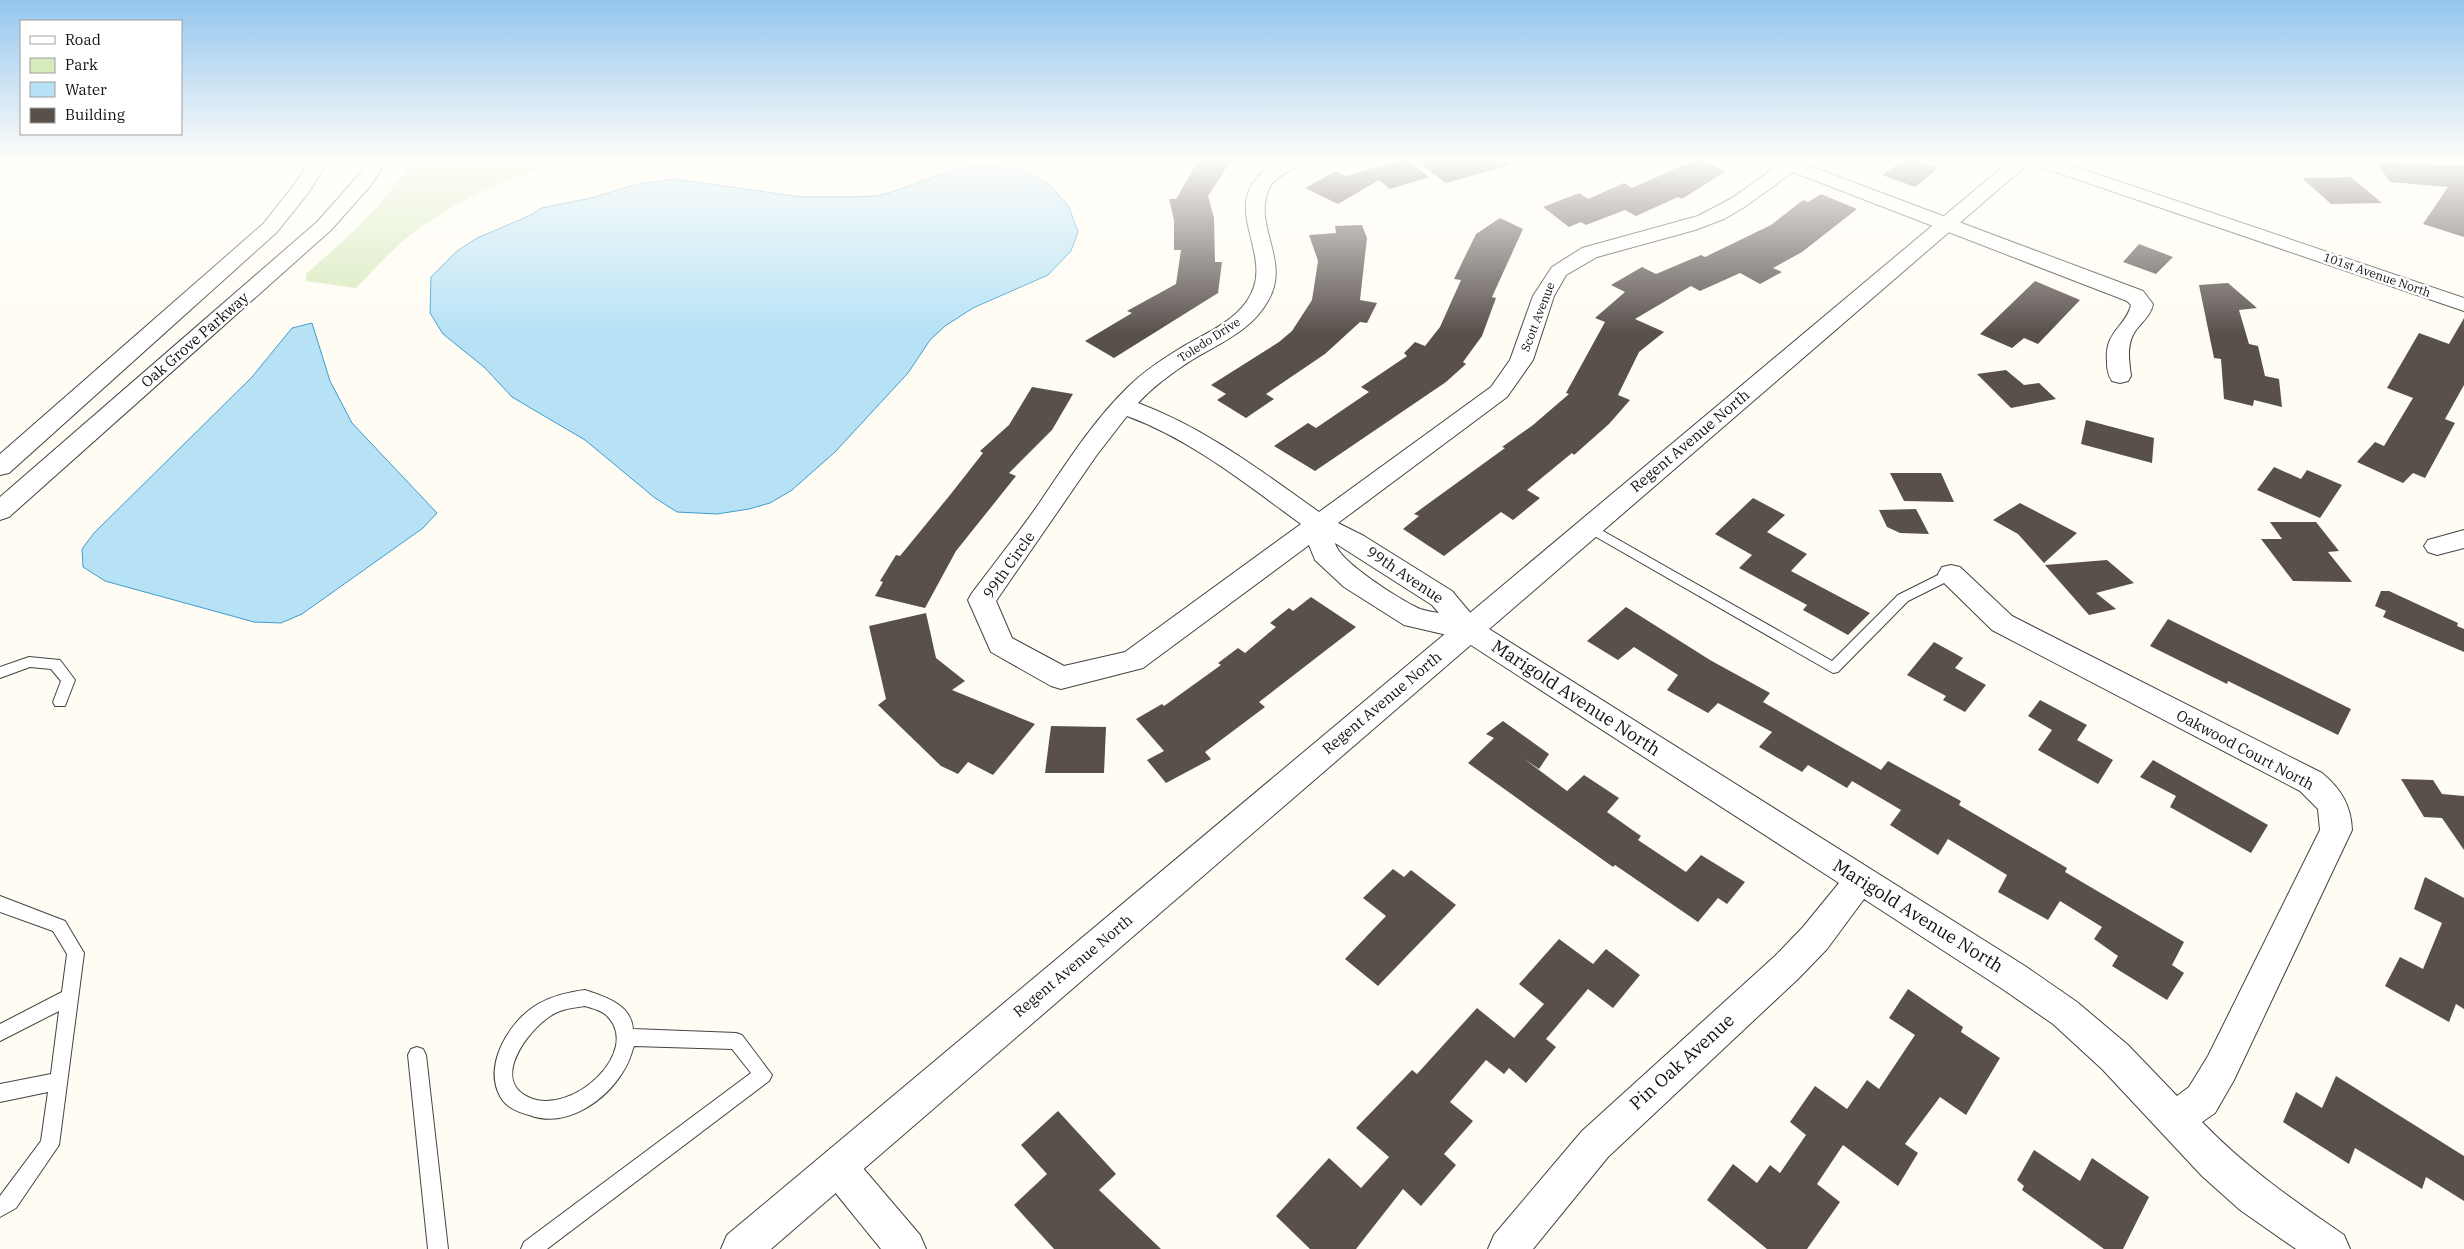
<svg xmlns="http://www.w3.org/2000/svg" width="2464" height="1249" font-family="'IBM Plex Serif',serif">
  <rect width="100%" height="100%" fill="#fffcf3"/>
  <g fill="#d6eabc">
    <path d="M411,159H579C518,172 458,198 409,236C390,251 373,271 356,288L306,281V274C346,238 385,207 411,159Z"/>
    <polygon points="762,159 876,159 823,163"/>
  </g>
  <g fill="#b7e2f6" stroke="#3e9cce">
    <polygon points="1022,163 1027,166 1022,172 1035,176 1048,183 1069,207 1078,232 1071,251 1048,275 973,308 945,326 930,340 908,373 835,452 792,490 770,503 749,509 717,514 677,512 655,498 585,440 512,397 484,367 443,334 430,313 431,277 457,251 477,238 529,216 542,208 591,198 638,184 674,179 801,197 847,197 877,196 889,193 956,169 986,166 1012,170 1018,164"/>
    <polygon points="312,323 330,381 352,423 437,513 423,528 302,614 281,623 254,622 105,581 83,567 82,549 94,533 252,377 292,328"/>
  </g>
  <g fill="#59504c">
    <polygon points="1199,159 1232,159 1208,196 1214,218 1215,262 1222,262 1218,293 1114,358 1085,341 1132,313 1127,311 1176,284 1181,250 1174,250 1174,220 1169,199 1176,199"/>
    <polygon points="1405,159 1429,177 1390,189 1379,180 1338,204 1305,188 1336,171 1346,176"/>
    <polygon points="1414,159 1509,159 1510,165 1446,183"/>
    <polygon points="1697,159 1726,171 1682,199 1678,197 1636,216 1625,210 1586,225 1581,222 1569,227 1543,207 1579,193 1588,199 1624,183 1632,188"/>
    <polygon points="1905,159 1912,159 1938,168 1915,187 1882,175"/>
    <polygon points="2375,161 2462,166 2464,163 2464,237 2423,224 2448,187 2390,182"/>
    <polygon points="2351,177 2382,203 2331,204 2302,178"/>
    <polygon points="1821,194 1857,209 1802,252 1773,268 1782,272 1760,284 1740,273 1700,291 1691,286 1635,319 1664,332 1639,352 1618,395 1630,400 1609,424 1574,455 1572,453 1527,490 1540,498 1513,520 1501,512 1444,556 1403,529 1419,516 1414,514 1505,448 1502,447 1533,425 1569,394 1566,393 1605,322 1595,318 1625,292 1611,285 1642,267 1656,274 1701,255 1705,257 1771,225 1803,200 1808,202"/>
    <polygon points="1500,218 1523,229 1492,297 1496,298 1482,336 1463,362 1466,364 1446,382 1315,471 1274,446 1308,423 1316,428 1369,392 1361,387 1407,356 1404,353 1415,342 1425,346 1440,327 1461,280 1454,279 1476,234"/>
    <polygon points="1362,225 1367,238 1360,300 1377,303 1367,323 1360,322 1325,354 1266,394 1274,399 1246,418 1217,400 1226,394 1211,385 1279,342 1292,331 1312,300 1318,261 1309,235 1336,233 1335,226"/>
    <polygon points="2139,244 2173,257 2156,274 2123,262"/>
    <polygon points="2035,281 2080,300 2038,344 2024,338 2012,348 1980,334"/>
    <polygon points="2228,283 2257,308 2239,310 2249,344 2258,346 2265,376 2279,379 2282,407 2254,400 2253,406 2224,399 2221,359 2214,358 2199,285"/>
    <polygon points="2464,318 2464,385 2445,419 2455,423 2425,478 2413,473 2403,483 2357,462 2375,442 2384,446 2413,398 2387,388 2419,333 2449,344"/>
    <polygon points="2006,370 2024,385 2039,383 2056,399 2011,408 1977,374"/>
    <polygon points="1032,387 1073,394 1052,430 1009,473 1016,476 956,551 925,608 875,596 883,582 880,581 896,555 900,556 950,495 983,453 980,451 1009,425"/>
    <polygon points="2086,420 2154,438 2152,463 2081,444"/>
    <polygon points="2274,467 2301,479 2307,470 2342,485 2320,518 2257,490"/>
    <polygon points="1890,473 1941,473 1954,502 1904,501"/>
    <polygon points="1753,498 1785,515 1767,532 1807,554 1791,571 1870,613 1848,635 1803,610 1807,605 1739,568 1752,555 1715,534"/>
    <polygon points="2020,503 2077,533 2044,563 2018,534 1993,520"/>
    <polygon points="1916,509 1929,534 1900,533 1887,527 1879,510"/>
    <polygon points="2270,522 2316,522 2339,551 2328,552 2352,582 2293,581 2261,539 2282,539"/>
    <polygon points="2107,560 2134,583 2096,593 2116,609 2089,615 2045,565"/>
    <polygon points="2381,591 2389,591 2458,623 2457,626 2464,629 2464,652 2383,617 2386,611 2375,606"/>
    <polygon points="1311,597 1356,627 1259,702 1265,707 1205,752 1211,759 1166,783 1147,760 1164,751 1136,719 1162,704 1164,706 1221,665 1218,663 1238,648 1245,653 1276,627 1270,623 1289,608 1293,611"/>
    <polygon points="1626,607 1710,660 1770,693 1763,702 1881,770 1888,761 1961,801 1959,805 2067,868 2065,872 2184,942 2172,965 2184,973 2167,1000 2112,966 2118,956 2094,939 2102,927 2060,901 2048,920 1998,892 2007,875 1948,839 1938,855 1890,825 1901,810 1852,781 1847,788 1808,765 1802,772 1759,747 1772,732 1718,703 1708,713 1667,690 1678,675 1634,647 1618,660 1587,641"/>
    <polygon points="926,613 936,658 965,681 952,690 1035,724 993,775 968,762 958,774 941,766 878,705 886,699 869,626"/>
    <polygon points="2168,619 2351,709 2338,735 2228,681 2227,684 2150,646"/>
    <polygon points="1934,642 1963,658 1955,668 1986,685 1965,712 1943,700 1946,696 1907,675"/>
    <polygon points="2040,700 2087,725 2077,740 2113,760 2098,784 2038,750 2052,730 2028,716"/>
    <polygon points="1503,721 1549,754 1539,769 1523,758 1567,791 1584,775 1619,798 1607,812 1641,836 1638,840 1686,872 1701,855 1745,882 1727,904 1718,898 1698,922 1615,865 1613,867 1468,763 1494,738 1486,734"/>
    <polygon points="1051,726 1106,727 1104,773 1045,773"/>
    <polygon points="2153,760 2268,825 2251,853 2170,807 2176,796 2140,777"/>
    <polygon points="2401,779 2433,780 2442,794 2464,796 2464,850 2442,818 2424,817"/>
    <polygon points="1393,869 1404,877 1411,870 1456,905 1378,986 1345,959 1386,916 1363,898"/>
    <polygon points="2425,877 2464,898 2464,1009 2456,1004 2449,1022 2385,986 2400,957 2423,969 2442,923 2414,909"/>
    <polygon points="1559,939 1593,964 1606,949 1640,975 1613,1008 1588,989 1546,1039 1556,1047 1526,1083 1509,1068 1504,1074 1486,1060 1450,1102 1473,1121 1444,1154 1456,1165 1421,1206 1403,1189 1356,1249 1310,1249 1276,1216 1329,1158 1361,1188 1389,1157 1356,1128 1412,1070 1417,1074 1477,1008 1514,1038 1544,1004 1519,984"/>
    <polygon points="1908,989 1963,1027 1961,1032 2000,1058 1966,1115 1940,1097 1905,1144 1918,1153 1898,1186 1843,1145 1817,1184 1840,1202 1807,1249 1767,1249 1707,1200 1733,1164 1757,1183 1770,1165 1780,1173 1806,1135 1790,1122 1815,1086 1847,1109 1867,1080 1879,1089 1915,1035 1889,1018"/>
    <polygon points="2336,1076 2464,1156 2464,1201 2426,1177 2422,1189 2355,1148 2349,1164 2283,1122 2296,1092 2322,1108"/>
    <polygon points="1058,1111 1116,1174 1099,1190 1161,1249 1054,1249 1014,1205 1047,1174 1021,1145"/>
    <polygon points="2034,1150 2080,1181 2092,1158 2149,1197 2123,1249 2104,1249 2022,1190 2024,1186 2017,1180"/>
  </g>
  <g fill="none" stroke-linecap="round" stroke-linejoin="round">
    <defs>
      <g id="service">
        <polygon points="1589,523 1832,661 1898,595 1946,571 1956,571 1958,574 1956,577 1908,601 1838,672 1833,673 1584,530 1583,527"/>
        <polygon points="29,657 60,660 75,680 65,706 55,706 53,702 61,681 51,669 30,667 0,678 0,667"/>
        <polygon points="0,896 65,921 84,953 59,1145 16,1208 0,1217 0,1196 41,1141 48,1092 0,1102 0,1084 51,1074 59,1011 0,1041 0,1024 62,992 67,954 53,931 0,912"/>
        <path d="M585,990C605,997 631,1004 633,1029L736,1033L742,1035L772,1075L769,1081L547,1249H521L524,1242L751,1073L732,1049L634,1046C631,1054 629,1063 624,1070C606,1101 566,1129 529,1115C519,1112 507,1108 501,1098C482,1066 509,1021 538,1004C552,996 569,992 585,990ZM585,1006C591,1008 601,1010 606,1015C644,1050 572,1118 528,1097C491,1079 528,1031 549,1017C559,1009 573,1008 585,1006Z"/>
        <polygon points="417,1047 423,1049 426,1055 448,1249 428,1249 408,1055 411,1049"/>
      </g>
      <g id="minor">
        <path d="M1280,159H1304C1296,171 1275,173 1268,191C1254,227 1290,261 1269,299C1253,330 1220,343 1192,360C1173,372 1154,386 1138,403C1205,428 1261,471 1319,512L1491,387L1510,360L1533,296L1552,267L1582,248L1698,216L1732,198L1777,166L1768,163L1766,159H1791L2143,291L2153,304C2151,315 2143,321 2136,330C2126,344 2129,360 2131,376L2128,381L2120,383L2112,381C2108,375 2107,369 2107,362C2104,331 2126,327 2131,305L2127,301L1793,172L1746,206L1724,219L1695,230L1597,257L1566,275L1554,296L1533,360L1507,397L1338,523L1364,536L1452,591L1478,622L2025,966L2077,1002L2128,1045L2177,1096L2189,1087L2208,1056L2320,830L2318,809L2300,791L1992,630L1942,581L1938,574L1942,567L1951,565L1960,567L2012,616L2322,773C2341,789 2351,805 2352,830L2234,1080L2215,1113L2202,1122C2245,1167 2293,1200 2344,1235L2350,1249H2296L2240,1210L2202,1176L2102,1069L2053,1024L2001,988L1864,899L1827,949L1799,978L1608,1157L1533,1249H1488L1494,1235L1582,1131L1775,956L1803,927L1839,883L1460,638L1404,625L1344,587L1315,560L1309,545L1143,668L1061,689L1051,686L991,652L968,600L972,593C994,564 1017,535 1038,505C1066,464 1092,422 1128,387C1143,372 1161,360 1179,349C1202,335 1231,324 1247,301C1281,252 1206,202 1280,159ZM1127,416C1192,440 1246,484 1301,524L1125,652L1064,666L1012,638L996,601L1096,456ZM1335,543L1432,605L1439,613C1433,612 1426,611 1420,609C1401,600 1339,562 1335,543Z"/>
        <polygon points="2464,530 2464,548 2437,555 2428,552 2424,546 2428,540"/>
        <polygon points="838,1148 851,1154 920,1235 926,1249 881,1249 825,1180 819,1167 825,1154"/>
      </g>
      <g id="tertiary">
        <polygon points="311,159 329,159 309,192 277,232 9,473 0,475 0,454 263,224 294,185"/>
        <polygon points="369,159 387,159 372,184 331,230 9,517 0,520 0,497 317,222 357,177"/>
        <polygon points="2012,159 2052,159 2464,298 2464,311 2029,163 771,1249 721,1249 727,1235"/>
      </g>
    </defs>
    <use href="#service" stroke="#434343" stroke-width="2"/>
    <use href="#minor" stroke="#434343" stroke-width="2"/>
    <use href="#tertiary" stroke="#434343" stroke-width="2"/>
    <use href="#service" fill="#fff" fill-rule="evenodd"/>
    <use href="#minor" fill="#fff" fill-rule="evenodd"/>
    <use href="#tertiary" fill="#fff" fill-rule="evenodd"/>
  </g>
  <linearGradient id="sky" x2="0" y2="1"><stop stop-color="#94c6ee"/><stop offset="0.48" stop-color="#fffefa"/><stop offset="1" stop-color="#fffefa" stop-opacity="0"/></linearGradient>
  <rect width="2464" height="333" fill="url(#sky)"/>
  <g text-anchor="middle" stroke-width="5" stroke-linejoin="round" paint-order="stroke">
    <g font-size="12" fill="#101010" stroke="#fff">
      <text transform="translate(2377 275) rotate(19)" y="4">101st Avenue North</text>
      <text transform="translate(1538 317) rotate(-69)" y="4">Scott Avenue</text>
      <text transform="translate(1209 340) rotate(-33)" y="4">Toledo Drive</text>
    </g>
    <g font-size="15" fill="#101010" stroke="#fff">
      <text transform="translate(195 340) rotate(-41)" y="5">Oak Grove Parkway</text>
      <text transform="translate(1690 441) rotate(-40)" y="5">Regent Avenue North</text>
      <text transform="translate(1009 565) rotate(-55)" y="5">99th Circle</text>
      <text transform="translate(1405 575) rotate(34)" y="5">99th Avenue</text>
      <text transform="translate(1382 703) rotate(-40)" y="5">Regent Avenue North</text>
      <text transform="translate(2245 750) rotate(28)" y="5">Oakwood Court North</text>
      <text transform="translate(1073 966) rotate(-40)" y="5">Regent Avenue North</text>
    </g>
    <g font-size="18" fill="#101010" stroke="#fff">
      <text transform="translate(1576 698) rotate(33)" y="6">Marigold Avenue North</text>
      <text transform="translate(1918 916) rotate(32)" y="6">Marigold Avenue North</text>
      <text transform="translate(1682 1062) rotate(-42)" y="6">Pin Oak Avenue</text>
    </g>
  </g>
  <rect x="20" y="20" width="162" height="115" fill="#ffffff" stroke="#9f9f9f"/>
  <rect x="30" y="36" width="25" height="8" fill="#ffffff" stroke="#9f9f9f"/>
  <text x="65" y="45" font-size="15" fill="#101010">Road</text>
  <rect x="30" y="58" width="25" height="15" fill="#d6eabc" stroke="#9f9f9f"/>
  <text x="65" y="70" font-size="15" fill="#101010">Park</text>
  <rect x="30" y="82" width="25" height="15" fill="#b7e2f6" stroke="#9f9f9f"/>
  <text x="65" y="95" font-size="15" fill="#101010">Water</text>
  <rect x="30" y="108" width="25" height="15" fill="#59504c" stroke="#9f9f9f"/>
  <text x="65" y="120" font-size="15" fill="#101010">Building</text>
</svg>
